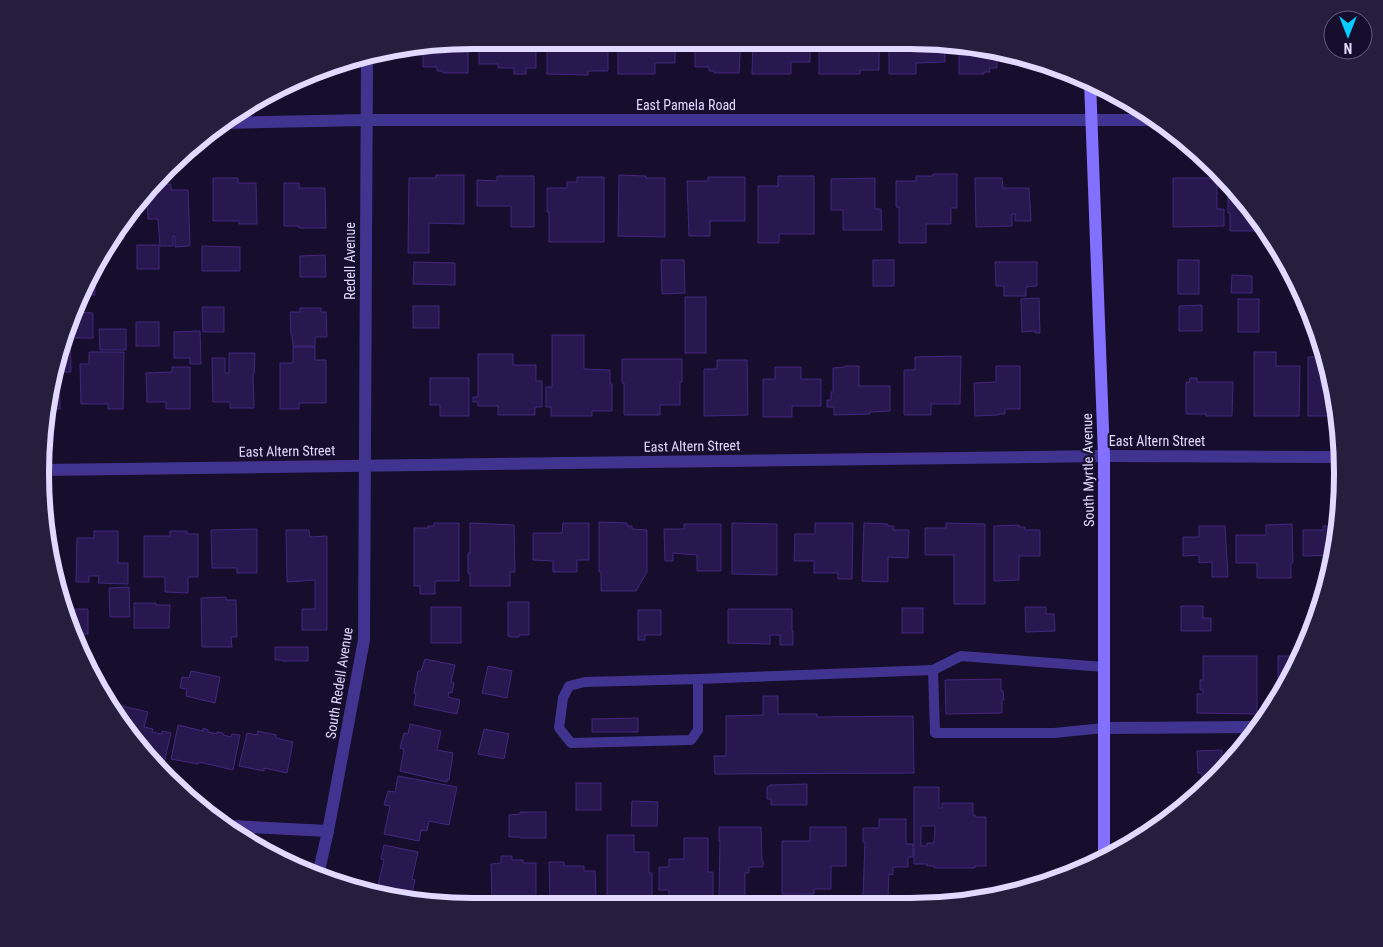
<svg xmlns="http://www.w3.org/2000/svg" width="1383" height="947" font-family="'Roboto Condensed',sans-serif">
  <rect width="100%" height="100%" fill="#160e2c"/>
  <g fill="#29184f" stroke="#42277e" fill-rule="evenodd">
    <polygon points="479,40 536,40 536,68 526,68 526,74 514,74 514,68 498,68 498,64 479,64"/>
    <polygon points="547,40 606,40 606,43 608,43 608,71 588,71 588,75 547,74"/>
    <polygon points="618,40 675,40 675,63 655,63 655,74 618,74"/>
    <polygon points="693,40 741,40 739,73 714,73 714,71 709,71 709,67 695,67 695,43 693,43"/>
    <polygon points="753,40 810,40 810,62 791,62 791,74 752,74"/>
    <polygon points="819,40 844,40 844,43 879,43 879,70 860,70 860,74 819,74"/>
    <polygon points="889,40 910,40 945,43 945,62 916,63 916,74 889,74"/>
    <polygon points="468,41 468,73 443,73 442,71 437,71 437,67 423,67 423,48"/>
    <polygon points="959,45 997,49 997,68 989,68 990,72 984,72 984,74 959,74"/>
    <polygon points="933,174 957,174 957,208 951,208 951,224 926,224 926,243 899,243 899,207 896,207 896,181 916,181 916,176 933,176"/>
    <polygon points="436,175 464,175 464,224 429,223 429,253 408,253 409,178 436,178"/>
    <polygon points="619,175 646,176 646,178 665,178 665,237 618,236"/>
    <polygon points="497,176 534,176 534,227 511,227 511,206 477,206 477,180 497,181"/>
    <polygon points="778,176 814,176 814,234 779,234 779,243 758,243 758,186 778,186"/>
    <polygon points="577,177 604,177 604,242 549,242 549,212 547,212 547,188 567,188 567,182 577,182"/>
    <polygon points="708,177 745,177 745,221 710,221 710,236 689,236 687,181 708,181"/>
    <polygon points="213,178 238,178 238,183 256,183 257,224 239,224 239,221 213,221"/>
    <polygon points="875,178 875,209 881,209 882,230 843,230 843,210 831,210 831,179"/>
    <polygon points="975,178 1002,178 1003,188 1029,188 1031,221 1015,221 1015,214 1012,214 1012,226 976,227"/>
    <polygon points="1173,178 1217,178 1217,209 1224,209 1224,226 1173,227"/>
    <polygon points="284,183 299,183 299,188 325,188 326,228 299,228 299,226 284,226"/>
    <polygon points="171,184 171,190 188,190 190,246 175,247 175,236 173,236 173,246 160,246 158,219 148,219 147,193 156,185"/>
    <polygon points="1228,188 1233,188 1264,226 1264,231 1230,231 1230,213 1228,213"/>
    <polygon points="126,216 126,232 124,232 124,239 112,239"/>
    <rect x="137" y="245" width="22" height="24"/>
    <polygon points="202,246 240,247 240,271 202,271"/>
    <polygon points="325,255 326,277 300,277 300,256"/>
    <polygon points="661,260 684,260 685,293 662,294"/>
    <rect x="873" y="260" width="21" height="26"/>
    <rect x="1178" y="260" width="21" height="34"/>
    <polygon points="414,262 455,263 455,285 413,284"/>
    <polygon points="995,262 1037,262 1037,286 1026,287 1026,296 1004,296 1004,286 996,286"/>
    <polygon points="95,270 95,295 80,295"/>
    <polygon points="1232,275 1252,276 1252,293 1231,293"/>
    <rect x="685" y="297" width="21" height="56"/>
    <polygon points="1039,298 1040,333 1035,333 1035,331 1022,332 1021,299"/>
    <rect x="1238" y="299" width="21" height="33"/>
    <polygon points="1202,305 1202,331 1179,331 1179,306"/>
    <rect x="413" y="306" width="26" height="22"/>
    <polygon points="202,307 224,307 224,332 203,332"/>
    <polygon points="300,308 321,308 321,312 326,312 327,337 315,337 315,346 293,346 292,335 291,335 290,312 300,312"/>
    <polygon points="72,312 93,313 93,338 72,338"/>
    <rect x="136" y="322" width="23" height="24"/>
    <polygon points="99,329 126,329 126,350 100,350"/>
    <polygon points="200,331 201,364 190,364 190,358 174,358 174,332"/>
    <polygon points="67,332 70,332 71,372 59,372 60,409 49,409"/>
    <polygon points="552,335 584,335 584,369 610,370 610,384 612,384 612,411 592,411 592,416 551,416 551,407 546,407 546,387 552,387"/>
    <polygon points="293,347 315,347 315,360 326,360 326,403 299,403 299,409 280,409 280,363 293,363"/>
    <polygon points="89,352 124,352 123,409 108,409 108,404 81,404 80,364 89,364"/>
    <polygon points="1254,352 1276,352 1276,366 1300,366 1299,416 1254,416"/>
    <polygon points="229,353 255,353 254,374 253,374 254,408 230,408 230,402 213,402 212,358 225,358 225,373 229,373"/>
    <polygon points="478,354 513,354 513,365 536,365 536,381 542,381 542,407 535,407 535,415 498,415 498,406 478,406 478,402 473,402 473,397 478,397"/>
    <polygon points="961,356 960,404 931,404 931,415 904,415 904,370 915,370 915,357"/>
    <polygon points="1308,357 1325,357 1326,379 1321,379 1321,386 1334,386 1337,416 1308,416"/>
    <polygon points="622,359 682,359 682,382 680,382 680,405 660,405 660,415 624,415 624,383 622,383"/>
    <polygon points="717,360 747,360 748,415 704,416 704,369 717,369"/>
    <polygon points="845,366 859,366 859,386 890,386 890,411 870,412 870,414 834,415 834,407 827,407 827,400 831,400 831,392 833,392 833,368 845,367"/>
    <polygon points="996,366 1020,366 1020,409 1005,409 1005,414 999,414 999,415 975,416 974,383 996,382"/>
    <polygon points="172,367 190,367 190,409 166,409 166,402 147,402 146,373 172,372"/>
    <polygon points="775,367 801,367 801,379 821,379 821,406 792,406 792,417 763,417 763,379 775,379"/>
    <polygon points="430,378 469,378 469,416 440,416 440,405 430,405"/>
    <polygon points="1190,378 1197,378 1197,382 1233,382 1232,416 1206,416 1206,414 1186,414 1186,382 1189,383"/>
    <polygon points="599,522 627,523 627,526 632,526 632,529 647,530 647,572 636,591 601,591 601,572 599,572"/>
    <polygon points="434,523 459,523 459,581 435,581 435,594 420,594 420,586 414,586 414,528 428,528 428,526 434,526"/>
    <polygon points="470,523 514,525 515,572 510,572 510,586 470,586 470,573 468,573 468,553 470,553"/>
    <polygon points="563,523 589,523 589,560 577,560 577,572 553,572 553,561 533,560 533,533 562,533"/>
    <polygon points="732,523 777,524 777,575 732,574"/>
    <polygon points="815,523 853,523 852,579 838,579 838,573 814,573 814,561 794,561 795,534 815,534"/>
    <polygon points="864,523 888,524 888,526 894,526 893,530 909,530 908,558 888,557 888,582 862,581"/>
    <polygon points="946,523 985,524 985,604 954,604 954,555 925,555 925,528 946,528"/>
    <polygon points="684,524 721,524 721,571 697,571 697,555 673,553 673,561 665,561 664,529 684,529"/>
    <polygon points="1292,524 1293,563 1291,563 1291,578 1257,578 1257,563 1236,563 1236,535 1266,535 1266,525"/>
    <polygon points="1019,525 1019,527 1025,527 1025,530 1040,530 1040,556 1019,556 1019,580 994,581 994,526"/>
    <polygon points="1199,526 1225,526 1228,577 1212,577 1212,562 1199,563 1199,555 1183,556 1183,537 1199,537"/>
    <polygon points="1323,526 1338,526 1335,555 1303,556 1303,530 1323,530"/>
    <polygon points="257,529 257,573 237,573 237,568 212,568 211,530"/>
    <polygon points="286,530 309,530 310,537 327,536 327,630 302,630 302,609 315,609 315,580 287,582"/>
    <polygon points="94,531 118,531 118,563 128,563 128,584 98,583 99,576 89,576 89,582 76,582 77,538 94,538"/>
    <polygon points="170,531 187,531 187,534 198,534 198,577 188,577 188,593 165,592 165,577 144,577 144,536 170,536"/>
    <polygon points="47,532 51,532 52,568 48,558"/>
    <polygon points="129,587 130,617 110,617 109,588"/>
    <polygon points="226,597 226,600 236,600 237,637 231,637 232,647 202,647 201,598"/>
    <polygon points="508,602 529,602 529,635 519,635 519,637 510,637 510,636 508,636"/>
    <polygon points="134,603 156,603 156,605 170,605 169,628 134,628"/>
    <polygon points="1181,606 1203,606 1203,618 1211,618 1211,631 1181,631"/>
    <rect x="431" y="607" width="30" height="36"/>
    <polygon points="1025,607 1046,607 1046,614 1054,614 1055,631 1026,632"/>
    <rect x="902" y="608" width="21" height="25"/>
    <polygon points="67,609 88,609 88,634 77,634"/>
    <polygon points="728,609 792,609 792,631 793,631 793,645 780,645 780,635 770,635 770,644 728,643"/>
    <polygon points="638,610 661,610 661,635 645,635 645,640 638,640"/>
    <polygon points="275,647 308,647 308,661 282,661 282,660 275,660"/>
    <polygon points="1203,656 1257,656 1257,714 1197,713 1197,694 1203,694 1203,690 1200,690 1200,680 1203,680"/>
    <polygon points="1278,656 1301,656 1278,699"/>
    <polygon points="425,659 455,665 451,682 454,683 452,693 449,692 448,697 460,700 457,714 414,705 416,694 414,693 418,671 421,671"/>
    <polygon points="488,666 512,671 507,698 482,693"/>
    <polygon points="191,671 220,677 215,703 186,696 187,689 180,688 182,677 189,678"/>
    <polygon points="1001,679 1001,691 1003,691 1004,700 1002,700 1002,713 946,714 945,680"/>
    <polygon points="763,696 778,696 778,714 817,714 817,717 913,716 914,773 715,774 714,756 726,756 726,716 763,715"/>
    <polygon points="118,705 148,712 144,727 153,729 152,732 162,734 162,731 171,733 163,767 156,765 117,714"/>
    <polygon points="638,718 638,732 592,732 592,719"/>
    <polygon points="410,724 441,731 437,750 453,753 449,780 447,779 447,782 400,771 404,749 400,748 404,733 408,734"/>
    <polygon points="178,725 203,731 203,728 208,730 208,732 217,734 217,732 223,733 223,735 231,737 232,734 240,735 233,770 199,762 198,764 171,759"/>
    <polygon points="484,729 509,734 504,759 478,754"/>
    <polygon points="258,731 276,735 276,738 293,742 287,773 264,768 264,771 239,766 247,733 257,735"/>
    <polygon points="1222,750 1222,760 1233,760 1216,780 1202,791 1202,773 1198,773 1197,751"/>
    <polygon points="398,776 457,787 449,825 429,821 427,831 421,830 419,841 384,834 390,806 384,805 388,791 395,792"/>
    <rect x="576" y="783" width="25" height="27"/>
    <polygon points="807,784 807,805 771,805 771,799 767,799 767,787 770,786 770,785"/>
    <path d="M914,787H939V808H942V803H973V815H975V817H986V866H975V868H934V866H927V864H914ZM921,826H935L934,843H927V846H921Z"/>
    <polygon points="632,801 658,802 657,826 631,826"/>
    <polygon points="520,812 546,812 546,838 520,838 520,837 509,837 509,815 520,814"/>
    <polygon points="879,819 906,819 906,844 913,844 913,857 908,857 908,867 893,867 893,875 889,874 888,897 863,897 865,842 863,842 863,828 879,828"/>
    <polygon points="719,827 761,827 762,861 763,861 763,867 749,867 749,873 745,873 745,896 719,896 720,841 719,841"/>
    <polygon points="810,827 846,827 846,866 831,866 831,889 814,889 814,894 782,894 782,841 810,841"/>
    <polygon points="607,835 634,835 634,852 649,852 649,873 652,873 652,896 607,898"/>
    <polygon points="684,838 708,838 708,872 713,872 713,898 700,898 700,896 669,896 669,890 659,890 659,867 669,867 669,859 684,859"/>
    <polygon points="384,845 418,852 412,879 415,880 412,894 409,893 408,900 376,893 384,860 381,859"/>
    <polygon points="501,856 512,856 512,860 523,860 523,863 536,863 536,897 492,898 491,864 501,863"/>
    <polygon points="549,862 564,862 564,866 584,866 584,871 595,871 596,896 550,898"/>
  </g>
  <g fill="none" stroke-linecap="round" stroke-linejoin="round">
    <g stroke="#413490" stroke-width="10">
      <polyline points="1104,667 961,656 933,670 935,733 1054,733 1104,728"/>
      <polyline points="698,679 698,730 691,740 571,743 559,728 563,698 569,686 585,682 698,679 933,670"/>
    </g>
    <g stroke="#413490" stroke-width="12">
      <polyline points="222,123 366,120 1150,120"/>
      <polyline points="43,470 1104,456 1341,457"/>
      <polyline points="1104,728 1260,727"/>
      <polyline points="230,826 328,831"/>
      <polyline points="318,875 328,831 364,640 367,58"/>
    </g>
    <polyline stroke="#8370ff" stroke-width="12" points="1090,81 1104,456 1104,859"/>
  </g>
  <g text-anchor="middle" stroke-width="4.5" stroke-linejoin="round" paint-order="stroke">
    <g font-size="14" fill="#e1d9ff" stroke="#160e2c">
      <text x="686" y="110">East Pamela Road</text>
      <text transform="translate(350 261) rotate(-90)" y="5">Redell Avenue</text>
      <text x="1157" y="446">East Altern Street</text>
      <text transform="translate(692 446) rotate(-1)" y="5">East Altern Street</text>
      <text transform="translate(287 451) rotate(-1)" y="5">East Altern Street</text>
      <text transform="translate(1088 470) rotate(-91)" y="5">South Myrtle Avenue</text>
      <text transform="translate(339 683) rotate(-81)" y="5">South Redell Avenue</text>
    </g>
  </g>
  <path d="M0 0H1383V947H0ZM473 49H910A424 424 0 0 1 1334 473V474A424 424 0 0 1 910 898H473A424 424 0 0 1 49 474V473A424 424 0 0 1 473 49Z" fill="#261e3d" fill-rule="evenodd"/>
  <path fill="none" stroke="#e1d9ff" stroke-width="6" d="M473 49H910A424 424 0 0 1 1334 473V474A424 424 0 0 1 910 898H473A424 424 0 0 1 49 474V473A424 424 0 0 1 473 49Z"/>
  <g transform="translate(1348 35) rotate(180)"><circle r="24" fill="#160e2c" stroke="#675f80"/>
  <path d="M0-4L9 19L0 12L-9 19Z" fill="#05cbff"/>
  <text y="-8" font-size="14" font-weight="bold" text-anchor="middle" fill="#e1d9ff">N</text>
  </g>
</svg>
